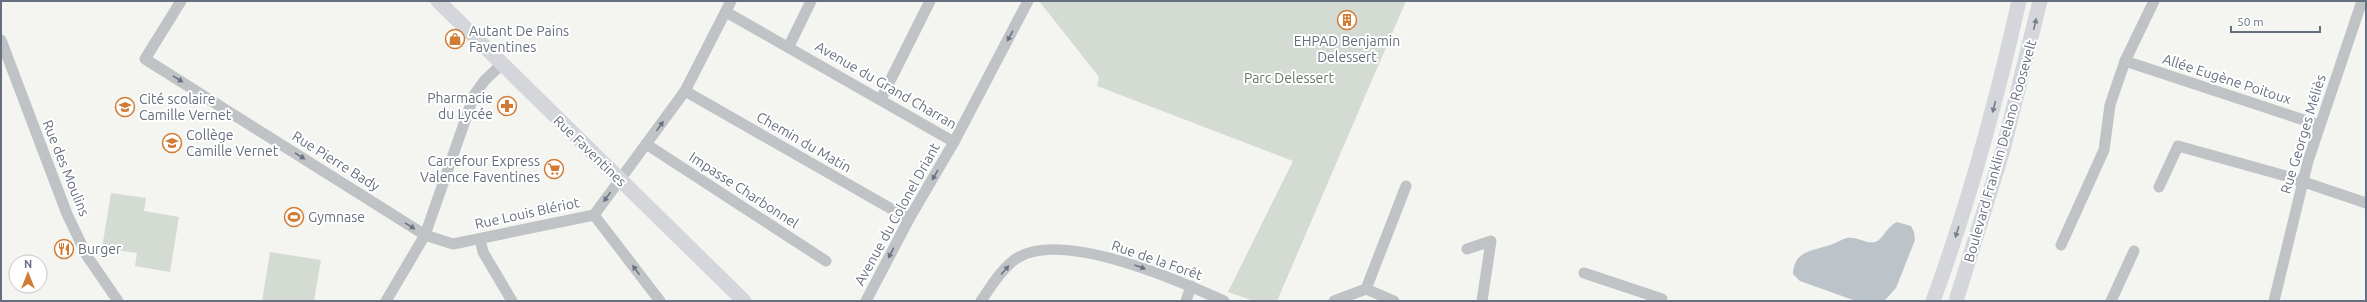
<svg xmlns="http://www.w3.org/2000/svg" width="2367" height="302" font-family="Ubuntu,sans-serif">
  <rect width="100%" height="100%" fill="#f4f4f1"/>
  <g fill="#d4dbd3">
    <polygon points="1039,1 1406,1 1277,301 1254,301 1228,292 1293,161 1097,86 1099,77"/>
    <polygon points="111,193 146,198 144,211 179,217 170,272 135,266 137,253 102,248"/>
    <polygon points="270,252 321,260 314,301 262,301"/>
  </g>
  <path fill="#bcc3c9" d="M1897,222L1911,226L1914,232L1915,240L1896,288L1885,300L1856,301L1800,281L1793,274C1794,249 1815,251 1833,244C1838,242 1842,239 1847,238C1857,236 1866,244 1875,242C1883,240 1886,227 1897,222Z"/>
  <g fill="none" stroke-linecap="round" stroke-linejoin="round">
    <g stroke="#c0c3c6" stroke-width="11">
      <polyline points="181,1 145,59 425,235 453,244 594,215 685,91 731,1"/>
      <polyline points="726,12 954,142"/>
      <polyline points="1,40 67,214 87,256 118,301"/>
      <polyline points="789,46 811,1"/>
      <polyline points="2125,61 2319,125"/>
      <polyline points="685,91 909,219"/>
      <polyline points="881,99 930,1"/>
      <polyline points="646,144 826,261"/>
      <polyline points="2159,187 2178,146 2286,176 2366,203"/>
      <polyline points="594,215 660,301"/>
      <polyline points="480,239 483,252 512,301"/>
      <polyline points="2061,245 2104,150 2110,105 2125,61 2154,1"/>
      <polyline points="1467,249 1491,241 1482,301"/>
      <polyline points="1584,273 1662,299 1661,301"/>
      <polyline points="1366,289 1406,186"/>
      <polyline points="1366,289 1394,301"/>
      <polyline points="386,301 425,235 474,95 485,80 501,65"/>
      <polyline points="866,301 909,219 954,142 1028,1"/>
      <path d="M981,301C990,288 1000,271 1013,261C1056,226 1180,281 1224,301"/>
      <polyline points="1186,301 1191,286"/>
      <polyline points="1334,301 1366,289"/>
      <polyline points="2111,301 2134,251"/>
      <polyline points="2274,301 2308,161 2362,1"/>
    </g>
    <g stroke="#d4d6db" stroke-width="15">
      <polyline points="438,1 744,301"/>
      <path d="M1933,301C1969,203 1996,103 2019,1"/>
      <polyline points="1956,301 2003,150 2040,1"/>
    </g>
  </g>
  <defs><path id="oneway-solid" d="M-6-.8H1V-3.2L6.5 0L1 3.2V.8H-6Z"/></defs>
  <g fill="#767e8d">
    <use href="#oneway-solid" transform="translate(2035 24) rotate(-77)"/>
    <use href="#oneway-solid" transform="translate(1994 107) rotate(104)"/>
    <use href="#oneway-solid" transform="translate(1957 232) rotate(108)"/>
  </g>
  <g fill="#6a7383">
    <use href="#oneway-solid" transform="translate(1010 36) rotate(118)"/>
    <use href="#oneway-solid" transform="translate(178 79) rotate(32)"/>
    <use href="#oneway-solid" transform="translate(660 126) rotate(-54)"/>
    <use href="#oneway-solid" transform="translate(300 156) rotate(32)"/>
    <use href="#oneway-solid" transform="translate(935 175) rotate(120)"/>
    <use href="#oneway-solid" transform="translate(607 197) rotate(126)"/>
    <use href="#oneway-solid" transform="translate(410 226) rotate(32)"/>
    <use href="#oneway-solid" transform="translate(891 253) rotate(118)"/>
    <use href="#oneway-solid" transform="translate(1140 267) rotate(20)"/>
    <use href="#oneway-solid" transform="translate(636 270) rotate(-127)"/>
    <use href="#oneway-solid" transform="translate(1005 270) rotate(-49)"/>
  </g>
  <defs>
    <symbol id="building-ring" viewBox="-11 -11 22 22"><circle r="9.5" fill="#fff" stroke="#d17b34" stroke-width="1.5"/><path d="M-4-6H4V6H1V3H-1V6H-4ZM-2.5-4.3h1.7v1.8h-1.7ZM.8-4.3h1.7v1.8H.8ZM-2.5-1h1.7V.8h-1.7ZM.8-1h1.7V.8H.8Z" fill="#d17b34"/></symbol>
    <symbol id="shop-ring" viewBox="-11 -11 22 22"><circle r="9.5" fill="#fff" stroke="#d17b34" stroke-width="1.5"/><path d="M-5-2.5h2.3a2.7 3.5 0 0 1 5.4 0H5L5.5 6h-11ZM-1.5-2.5h3a1.5 2.3 0 0 0-3 0Z" fill="#d17b34"/></symbol>
    <symbol id="pharmacy-ring" viewBox="-11 -11 22 22"><circle r="9.5" fill="#fff" stroke="#d17b34" stroke-width="1.5"/><path d="M-2-6h4v4h4v4h-4v4h-4v-4h-4v-4h4Z" fill="#d17b34"/></symbol>
    <symbol id="school-ring" viewBox="-11 -11 22 22"><circle r="9.5" fill="#fff" stroke="#d17b34" stroke-width="1.5"/><path d="M0-5L7-2L0 1L-7-2ZM-4 1L0 2.5L4 1V4Q0 6-4 4Z" fill="#d17b34"/></symbol>
    <symbol id="supermarket-ring" viewBox="-11 -11 22 22"><circle r="9.5" fill="#fff" stroke="#d17b34" stroke-width="1.5"/><path d="M-6-5.5h2.5l.6 2H6L4.5 2H-2.5L-4.4-4H-6ZM-1.5 3.2a1.3 1.3 0 1 0 .1 0ZM3 3.2a1.3 1.3 0 1 0 .1 0Z" fill="#d17b34"/></symbol>
    <symbol id="stadium-ring" viewBox="-11 -11 22 22"><circle r="9.5" fill="#fff" stroke="#d17b34" stroke-width="1.5"/><path d="M0-5a6.5 5 0 1 0 0 10a6.5 5 0 1 0 0-10ZM-3.5-1.8h7v3.6h-7Z" fill="#d17b34"/></symbol>
    <symbol id="restaurant-ring" viewBox="-11 -11 22 22"><circle r="9.5" fill="#fff" stroke="#d17b34" stroke-width="1.5"/><path d="M-5-6h1v4h1v-4h1v4h1v-4h1v5L-1.5 .5V6h-2V.5L-5-1ZM5-6V6H3V1.5H1.5Q1.5-4 5-6Z" fill="#d17b34"/></symbol>
  </defs>
  <g fill-rule="evenodd">
    <use href="#building-ring" x="1336" y="9" width="22" height="22"/>
    <use href="#shop-ring" x="444" y="28" width="22" height="22"/>
    <use href="#pharmacy-ring" x="496" y="95" width="22" height="22"/>
    <use href="#school-ring" x="114" y="96" width="22" height="22"/>
    <use href="#school-ring" x="161" y="132" width="22" height="22"/>
    <use href="#supermarket-ring" x="543" y="158" width="22" height="22"/>
    <use href="#stadium-ring" x="283" y="206" width="22" height="22"/>
    <use href="#restaurant-ring" x="53" y="238" width="22" height="22"/>
  </g>
  <g text-anchor="middle" stroke-width="4" stroke-linejoin="round" paint-order="stroke">
    <g font-size="14" fill="#666f7f" stroke="#fff" text-anchor="start">
      <text x="469" y="36">Autant De Pains<tspan x="469" dy="16">Faventines</tspan></text>
      <text x="1347" y="46" text-anchor="middle">EHPAD Benjamin<tspan x="1347" dy="16">Delessert</tspan></text>
      <text x="493" y="103" text-anchor="end">Pharmacie<tspan x="493" dy="16">du Lycée</tspan></text>
      <text x="139" y="104">Cité scolaire<tspan x="139" dy="16">Camille Vernet</tspan></text>
      <text x="186" y="140">Collège<tspan x="186" dy="16">Camille Vernet</tspan></text>
      <text x="540" y="166" text-anchor="end">Carrefour Express<tspan x="540" dy="16">Valence Faventines</tspan></text>
      <text x="308" y="222">Gymnase</text>
      <text x="78" y="254">Burger</text>
    </g>
    <g font-size="14" fill="#647765" stroke="#fff">
      <text x="1289" y="83">Parc Delessert</text>
    </g>
    <g font-size="14" fill="#666f7f" stroke="#fff">
      <text transform="translate(2227 79) rotate(18)" y="5">Allée Eugène Poitoux</text>
      <text transform="translate(886 85) rotate(30)" y="5">Avenue du Grand Charran</text>
      <text transform="translate(2303 134) rotate(-73)" y="5">Rue Georges Méliès</text>
      <text transform="translate(804 142) rotate(30)" y="5">Chemin du Matin</text>
      <text transform="translate(590 151) rotate(44)" y="5">Rue Faventines</text>
      <text transform="translate(2000 151) rotate(-74)" y="5">Boulevard Franklin Delano Roosevelt</text>
      <text transform="translate(336 161) rotate(32)" y="5">Rue Pierre Bady</text>
      <text transform="translate(66 168) rotate(68)" y="5">Rue des Moulins</text>
      <text transform="translate(744 190) rotate(33)" y="5">Impasse Charbonnel</text>
      <text transform="translate(527 213) rotate(-12)" y="5">Rue Louis Blériot</text>
      <text transform="translate(897 214) rotate(-61)" y="5">Avenue du Colonel Driant</text>
      <text transform="translate(1157 260) rotate(19)" y="5">Rue de la Forêt</text>
    </g>
  </g>
  <rect width="2367" height="302" fill="none" stroke="#666f7f" stroke-width="4"/>
  <g transform="translate(28 274)"><circle r="19" fill="#ffffff" stroke="#c2c5cc"/>
  <path d="M0-3L7 15L0 10L-7 15Z" fill="#d17b34"/>
  <text y="-6" font-size="11" font-weight="bold" text-anchor="middle" fill="#666f7f">N</text>
  </g>
  <path d="M2231 26v6h89v-6" fill="none" stroke="#666f7f" stroke-width="2"/>
  <text x="2237" y="26" font-size="12" fill="#666f7f" stroke="#ffffff" stroke-width="3" paint-order="stroke">50 m</text>
</svg>
